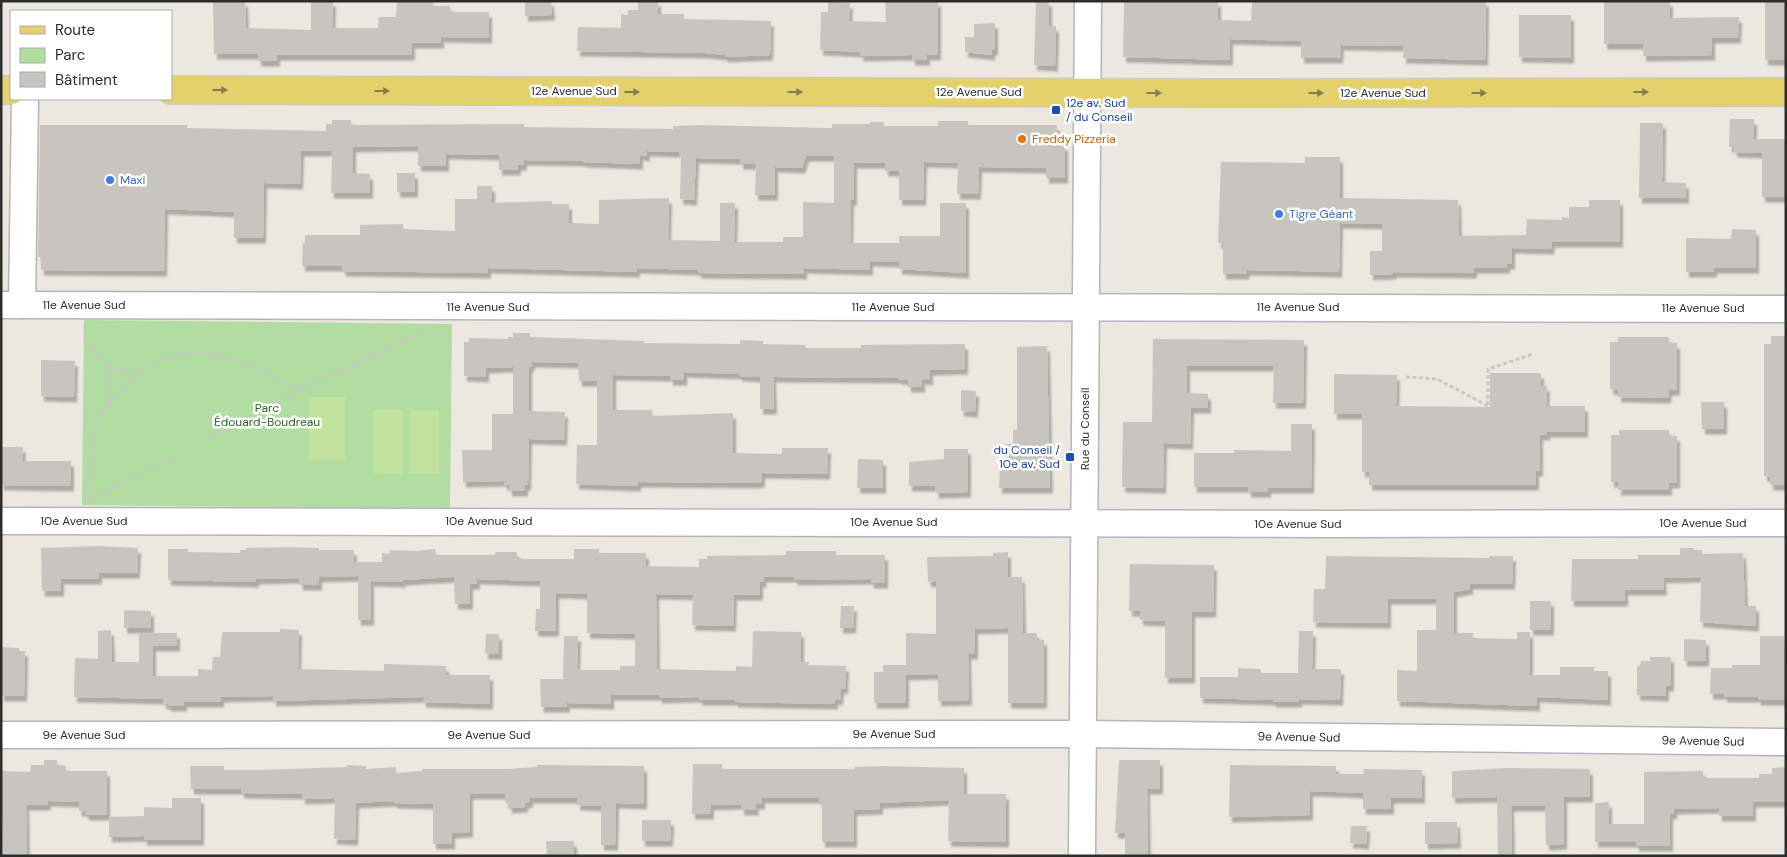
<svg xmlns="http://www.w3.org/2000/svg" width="1787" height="857" font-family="'DM Sans',sans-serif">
  <defs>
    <filter id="shadow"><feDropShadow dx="3" dy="5.5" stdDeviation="1" flood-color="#0004"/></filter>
  </defs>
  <rect width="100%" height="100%" fill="#ece8e0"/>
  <polygon fill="#b2dda1" points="84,320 452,324 450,509 82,505"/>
  <g fill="#c1e39e">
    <rect x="309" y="397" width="36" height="63"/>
    <polygon points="374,410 403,410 402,474 373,473"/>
    <polygon points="410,410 439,411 439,474 409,474"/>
  </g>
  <g fill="#c8c4bf" filter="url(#shadow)">
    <polygon points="213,1 245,1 246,28 311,30 311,1 333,1 332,28 378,28 379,17 396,17 397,1 433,1 433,6 450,6 451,12 489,12 489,38 441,37 441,43 412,43 412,55 277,55 277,61 258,61 258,54 214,54"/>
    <polygon points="525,1 551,1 552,15 525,16"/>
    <polygon points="638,1 658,1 658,14 684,14 684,19 771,21 770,55 725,57 725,55 705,53 577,51 578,27 621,28 621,14 628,15 628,10 638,10"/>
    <polygon points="885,1 938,1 938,55 927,55 927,60 912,60 912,55 860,56 861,52 820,50 821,12 828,12 828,2 850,3 849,21 886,22"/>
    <polygon points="1036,1 1049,1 1049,26 1056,26 1055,66 1034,65"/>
    <polygon points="1124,1 1218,1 1218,20 1251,21 1252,1 1486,1 1485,60 1403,58 1404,46 1341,45 1340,58 1301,58 1301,41 1230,39 1230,60 1123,57"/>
    <polygon points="1604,1 1670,1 1670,18 1739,17 1738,38 1712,38 1712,55 1643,56 1643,44 1604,44"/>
    <rect x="1765" y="1" width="21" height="59"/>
    <polygon points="1519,15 1571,15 1571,58 1519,57"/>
    <polygon points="995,23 995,50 992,50 992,55 965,52 965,37 974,37 974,24"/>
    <polygon points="1730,119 1754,119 1754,139 1786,139 1786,197 1762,197 1762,153 1734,152 1734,147 1729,147"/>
    <polygon points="332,120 351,120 351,124 353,125 524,124 524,127 673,129 673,126 700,125 832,128 832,124 870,124 870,122 884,122 884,126 938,126 938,121 968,121 968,125 1057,125 1057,145 1065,145 1065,178 1046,178 1046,168 979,167 978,194 957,194 958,163 924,162 923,200 899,200 899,171 885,171 885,163 854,163 854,200 851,200 850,243 899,243 899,236 940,236 940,203 966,203 966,273 899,269 899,262 870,261 870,270 804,268 804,274 698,273 698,270 637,268 637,272 488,268 488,273 343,271 342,266 302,266 303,243 305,243 305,235 360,235 360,225 403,224 403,229 455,231 455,199 477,199 477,186 492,186 492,203 552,201 552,204 569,204 569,223 599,224 599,200 669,198 668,240 720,241 720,203 735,203 734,242 783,242 783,237 803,237 803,202 834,203 834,156 806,156 802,168 775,167 775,195 755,195 756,164 740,164 740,159 696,158 694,200 680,199 681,157 679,157 679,152 647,151 647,156 640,155 640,164 583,162 583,161 524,160 524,165 518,165 518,170 499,170 499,155 446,154 446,166 418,166 418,146 353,147 353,173 370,174 370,193 331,193 332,151 301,151 300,184 264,183 263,238 234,238 234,212 165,209 164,271 41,270 41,257 38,257 40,125 187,125 187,128 326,131 326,124 332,124"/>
    <polygon points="1640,123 1663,123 1662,182 1686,183 1686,198 1639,198"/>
    <polygon points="1305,157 1340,157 1340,198 1458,200 1459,236 1526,235 1527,219 1562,220 1562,217 1569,218 1569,207 1589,207 1589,200 1620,200 1620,242 1552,242 1551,249 1512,248 1512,264 1507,264 1507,268 1474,268 1474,273 1393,272 1393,274 1370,275 1370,251 1382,251 1382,224 1340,223 1339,272 1247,270 1246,274 1223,274 1223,243 1218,243 1221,162 1305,163"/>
    <rect x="397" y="173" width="18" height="19"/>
    <polygon points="1732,229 1756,230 1756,268 1714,268 1714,272 1686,272 1686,238 1731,239"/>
    <polygon points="513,333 530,333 530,337 644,341 644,343 740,344 740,340 763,341 763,344 806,345 805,348 861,348 861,345 965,344 965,369 930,370 930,380 922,379 922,387 908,387 908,380 898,379 898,378 773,377 774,409 760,409 760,377 739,376 739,374 684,372 684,380 670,380 670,376 613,375 613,410 652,410 652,416 733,413 733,453 782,454 782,448 828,448 827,474 762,473 762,482 755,483 638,482 638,486 576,484 577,445 597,445 597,381 579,381 578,363 532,362 531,367 529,367 529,411 565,412 564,440 529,439 528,485 525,485 525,491 509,491 509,485 504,485 504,481 463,482 462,450 492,450 492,414 513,414 513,367 486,368 486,377 464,376 464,342 469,342 469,338 508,339 508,337 513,337"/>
    <polygon points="1771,336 1786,336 1786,485 1770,485 1770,477 1764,476 1764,344 1771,344"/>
    <polygon points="1618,337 1669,337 1669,343 1677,343 1677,390 1669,390 1668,398 1618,397 1618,390 1610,389 1610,342 1618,342"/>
    <polygon points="1153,339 1304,340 1303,403 1273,403 1274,366 1187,366 1187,393 1208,394 1208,408 1191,408 1190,444 1164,443 1163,488 1122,487 1123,422 1152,422"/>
    <polygon points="1047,346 1050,488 999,488 1000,462 1007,462 1006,444 1013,444 1013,430 1017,430 1017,347"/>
    <polygon points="41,360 75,361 74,397 41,396"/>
    <polygon points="1490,373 1541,373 1541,386 1547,386 1546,406 1585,406 1585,432 1547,432 1547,435 1540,435 1540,471 1536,471 1536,485 1369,485 1369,471 1362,472 1362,414 1334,414 1334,374 1397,375 1396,406 1490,407"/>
    <polygon points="961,390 976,391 975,412 961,411"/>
    <polygon points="1701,402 1724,402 1724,429 1702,429"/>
    <polygon points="1291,424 1312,424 1311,488 1268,488 1268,492 1248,492 1248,487 1194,487 1194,453 1234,453 1234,450 1291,451"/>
    <polygon points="1619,430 1669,430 1669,436 1677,436 1677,483 1669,483 1669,490 1618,490 1619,482 1611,482 1611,435 1619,435"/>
    <polygon points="1,447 23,447 22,461 71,461 71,486 1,485"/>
    <polygon points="944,449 968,449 968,492 936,493 935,486 909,486 909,462 944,459"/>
    <polygon points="858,459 883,460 883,488 857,488"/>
    <polygon points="99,546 138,548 137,573 99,573 99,579 61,579 61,591 42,591 41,548"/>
    <polygon points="289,547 319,548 319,550 354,550 354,562 382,562 382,553 389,554 390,550 417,551 435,549 436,555 495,555 496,552 517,552 517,559 574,559 574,549 599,549 599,553 646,553 646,566 699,567 699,559 707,559 707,556 786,555 786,551 836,551 836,555 885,555 885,583 871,583 871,579 795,580 794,577 763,577 764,582 760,582 760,595 734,595 733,626 692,625 693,595 656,594 657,669 736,671 736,666 752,667 753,631 801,632 801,662 809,662 808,665 846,666 845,689 841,688 840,700 835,699 835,704 735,702 735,700 699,700 699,697 659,698 659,695 611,695 611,704 567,703 567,707 541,707 540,679 563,679 564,636 578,636 577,670 620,670 620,666 635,666 635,634 587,633 587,594 556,593 556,631 535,631 536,609 540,609 540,581 477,579 477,584 470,584 470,604 455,604 454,577 403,580 403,582 371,581 371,620 358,620 358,576 319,577 319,585 300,585 299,578 256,579 256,582 168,580 168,549 188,549 188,552 240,553 240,550 246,550 246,548"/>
    <polygon points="1680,548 1694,548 1693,550 1702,550 1702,554 1743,553 1745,606 1756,606 1756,626 1700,622 1701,577 1663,578 1664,590 1625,590 1625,601 1571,601 1572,559 1638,559 1638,555 1680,555"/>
    <polygon points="1008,552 1008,577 1022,577 1023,633 1037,633 1037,640 1044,640 1044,703 1008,703 1008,628 975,629 975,654 968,654 969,700 938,701 938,674 906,675 906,703 874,703 874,672 883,672 883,665 906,665 906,633 936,634 936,581 928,582 927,557 993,556 993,553"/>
    <polygon points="1326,556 1489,558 1489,556 1513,556 1512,584 1470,584 1470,589 1454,592 1454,633 1473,633 1473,638 1517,639 1517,632 1530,632 1530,675 1560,675 1560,667 1594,667 1594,671 1608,671 1608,700 1537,697 1537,706 1397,701 1397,670 1417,671 1417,630 1436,630 1436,599 1388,599 1388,623 1313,622 1314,589 1325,589"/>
    <polygon points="1130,564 1214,565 1213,612 1192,612 1192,678 1165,678 1165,621 1140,620 1140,611 1129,611"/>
    <rect x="1530" y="601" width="21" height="29"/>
    <polygon points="841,606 854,606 853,628 840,628"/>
    <polygon points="124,610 151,611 151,628 124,628"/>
    <polygon points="280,629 299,630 298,669 384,671 384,664 446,666 446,675 490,675 490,704 423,702 423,697 273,701 273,696 221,697 221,702 184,702 184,706 168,706 168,704 163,703 163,699 74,697 75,658 98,659 98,631 111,630 112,662 139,662 139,633 177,633 177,646 153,646 153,676 198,676 198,669 212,670 213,657 220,657 222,632 280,632"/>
    <polygon points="1299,631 1313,631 1312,669 1341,669 1340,700 1299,699 1299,702 1273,702 1273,700 1200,698 1200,677 1238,677 1238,668 1261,669 1261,673 1298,673"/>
    <polygon points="486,634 499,634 499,654 485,654"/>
    <polygon points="1760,636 1784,636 1786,700 1758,700 1758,697 1724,697 1724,694 1710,694 1711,668 1732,668 1732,665 1760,665"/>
    <polygon points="1684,639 1706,640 1706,661 1684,661"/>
    <polygon points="1,647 19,648 19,651 25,651 24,696 1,696"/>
    <polygon points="1650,657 1671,657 1671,686 1666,686 1666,696 1637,695 1637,666 1640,666 1641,661 1650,661"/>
    <polygon points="44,760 57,760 57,765 66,766 66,771 107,771 107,815 86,815 85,811 79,811 79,802 48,801 48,805 26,805 27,854 3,856 1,771 30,772 31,765 44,765"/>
    <polygon points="1119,760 1160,760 1160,789 1147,789 1148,856 1125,856 1125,833 1115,833"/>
    <polygon points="693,764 722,764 722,769 855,769 855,767 883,766 964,768 964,794 1006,794 1006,842 948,841 949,800 880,803 880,809 854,810 854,842 822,842 822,802 819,802 819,798 762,798 762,804 755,804 756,810 741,810 741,804 711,805 711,814 692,814"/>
    <polygon points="347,765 366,766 366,769 396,767 396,773 422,771 422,769 508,769 537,767 537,765 644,766 644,804 616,803 615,845 601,845 601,806 577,805 577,798 530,798 530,802 525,803 525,807 509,808 509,803 506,804 505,794 470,794 470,832 452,833 452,844 433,844 433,804 394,803 394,801 356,803 355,840 334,839 335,798 302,799 302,794 241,793 241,789 191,789 190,766 224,766 224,770 260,770 347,767"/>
    <polygon points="1230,765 1336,766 1336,774 1364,774 1363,769 1422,770 1422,798 1391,798 1391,809 1363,809 1363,793 1310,791 1310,815 1229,817"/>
    <polygon points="1786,767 1786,802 1753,802 1753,816 1719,816 1719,808 1674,809 1674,814 1670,814 1670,846 1636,846 1636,842 1595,842 1595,803 1609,802 1609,824 1644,824 1644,772 1703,771 1703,778 1759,778 1759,774 1772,774 1772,768"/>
    <polygon points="1508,768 1590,769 1590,797 1564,797 1564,844 1546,845 1545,806 1511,806 1512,856 1498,856 1497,797 1452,798 1452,771"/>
    <polygon points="172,798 201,798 201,840 144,840 144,836 109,837 109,817 144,816 144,807 172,808"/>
    <polygon points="642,820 671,820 670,841 642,841"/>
    <polygon points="1425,822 1457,822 1458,843 1425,844"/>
    <polygon points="1351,826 1367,826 1366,844 1350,843"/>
    <polygon points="546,841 574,841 574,856 547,856"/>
  </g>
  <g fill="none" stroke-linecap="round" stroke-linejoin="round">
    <defs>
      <g id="minor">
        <polyline points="1,305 1786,309"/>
        <polyline points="22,305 25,99"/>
        <polyline points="1,521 1329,524 1786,523"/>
        <polyline points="1,735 1083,734 1786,742"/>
        <polyline points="1082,856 1088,1"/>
      </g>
      <g id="major">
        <polyline points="1,90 11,90"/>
        <polyline points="171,90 1210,93 1786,92"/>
      </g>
    </defs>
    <use href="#minor" stroke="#b3b5be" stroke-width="29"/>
    <use href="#major" stroke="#c8c8c8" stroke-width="30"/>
    <g stroke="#c8c8c8" stroke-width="3" stroke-dasharray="4 2.5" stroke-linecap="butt">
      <polyline points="85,326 85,342 107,366 109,404 100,417 93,436 88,502"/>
      <polyline points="107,366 137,374"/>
      <polyline points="1406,377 1437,379 1490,407"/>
      <path d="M109,403C118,394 126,384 136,375C154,359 191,348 216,354C245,362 274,377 301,389"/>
      <polyline points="1488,405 1488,369 1533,354"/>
      <polyline points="207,439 302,389 428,329"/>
      <polyline points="93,499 174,457"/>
    </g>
    <use href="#minor" stroke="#fff" stroke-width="26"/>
    <use href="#major" stroke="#e4d16c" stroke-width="28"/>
  </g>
  <defs><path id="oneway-solid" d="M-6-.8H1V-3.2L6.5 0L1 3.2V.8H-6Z" transform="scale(1.25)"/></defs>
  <g fill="#887e4c">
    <use href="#oneway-solid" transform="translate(220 90)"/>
    <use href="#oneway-solid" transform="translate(382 91)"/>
    <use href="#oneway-solid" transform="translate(632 92)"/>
    <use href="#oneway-solid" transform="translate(795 92)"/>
    <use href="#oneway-solid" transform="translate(1641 92)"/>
    <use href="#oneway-solid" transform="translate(1154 93)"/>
    <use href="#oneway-solid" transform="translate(1316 93)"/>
    <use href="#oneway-solid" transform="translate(1479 93)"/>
  </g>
  <g fill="#1a4fb4" stroke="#fff" stroke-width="2">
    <rect x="1051" y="105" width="10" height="10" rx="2.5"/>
    <rect x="1065" y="452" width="10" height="10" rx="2.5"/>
  </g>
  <circle fill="#e8710a" stroke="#fff" stroke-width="2" cx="1022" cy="139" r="5"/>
  <g fill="#3f7fe0" stroke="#fff" stroke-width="2">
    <circle cx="110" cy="180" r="5"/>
    <circle cx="1279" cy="214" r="5"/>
  </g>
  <g text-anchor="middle" stroke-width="5" stroke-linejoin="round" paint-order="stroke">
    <g font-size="12" fill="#2c2c2c" stroke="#fff">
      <text x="574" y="95">12e Avenue Sud</text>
      <text x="979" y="96">12e Avenue Sud</text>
      <text x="1383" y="97">12e Avenue Sud</text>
      <text x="84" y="309">11e Avenue Sud</text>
      <text x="488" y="311">11e Avenue Sud</text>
      <text x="893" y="311">11e Avenue Sud</text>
      <text x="1298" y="311">11e Avenue Sud</text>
      <text x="1703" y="312">11e Avenue Sud</text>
      <text transform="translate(1085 429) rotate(-90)" y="4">Rue du Conseil</text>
      <text x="84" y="525">10e Avenue Sud</text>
      <text x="489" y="525">10e Avenue Sud</text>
      <text x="894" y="526">10e Avenue Sud</text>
      <text x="1703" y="527">10e Avenue Sud</text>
      <text x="1298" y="528">10e Avenue Sud</text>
      <text x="894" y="738">9e Avenue Sud</text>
      <text x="84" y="739">9e Avenue Sud</text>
      <text x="489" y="739">9e Avenue Sud</text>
      <text transform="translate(1299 737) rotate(1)" y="4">9e Avenue Sud</text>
      <text transform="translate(1703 741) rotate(1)" y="4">9e Avenue Sud</text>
    </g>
    <g font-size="12" fill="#164399" stroke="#fff" text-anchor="start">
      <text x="1066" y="107">12e av. Sud<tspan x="1066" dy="14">/ du Conseil</tspan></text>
      <text x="1060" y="454" text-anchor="end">du Conseil /<tspan x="1060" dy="14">10e av. Sud</tspan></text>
    </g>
    <g font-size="12" fill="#c56008" stroke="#fff" text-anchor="start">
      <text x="1032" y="143">Freddy Pizzeria</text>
    </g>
    <g font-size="12" fill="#366cbe" stroke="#fff" text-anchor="start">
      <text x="120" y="184">Maxi</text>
      <text x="1289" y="218">Tigre Géant</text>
    </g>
    <g font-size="12" fill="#2b6322" stroke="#fff">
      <text x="267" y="412">Parc<tspan x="267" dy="14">Édouard-Boudreau</tspan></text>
    </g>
  </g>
  <rect width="1787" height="857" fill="none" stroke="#2c2c2c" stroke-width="5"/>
  <rect x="10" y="10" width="162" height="90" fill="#ffffff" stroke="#ababab"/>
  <rect x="20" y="26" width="25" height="8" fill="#e4d16c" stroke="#ababab"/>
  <text x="55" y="35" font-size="15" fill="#2c2c2c">Route</text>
  <rect x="20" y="48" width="25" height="15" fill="#b2dda1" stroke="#ababab"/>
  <text x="55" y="60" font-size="15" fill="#2c2c2c">Parc</text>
  <rect x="20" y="72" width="25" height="15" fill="#c8c4bf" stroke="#ababab"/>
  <text x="55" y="85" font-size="15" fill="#2c2c2c">Bâtiment</text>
</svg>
